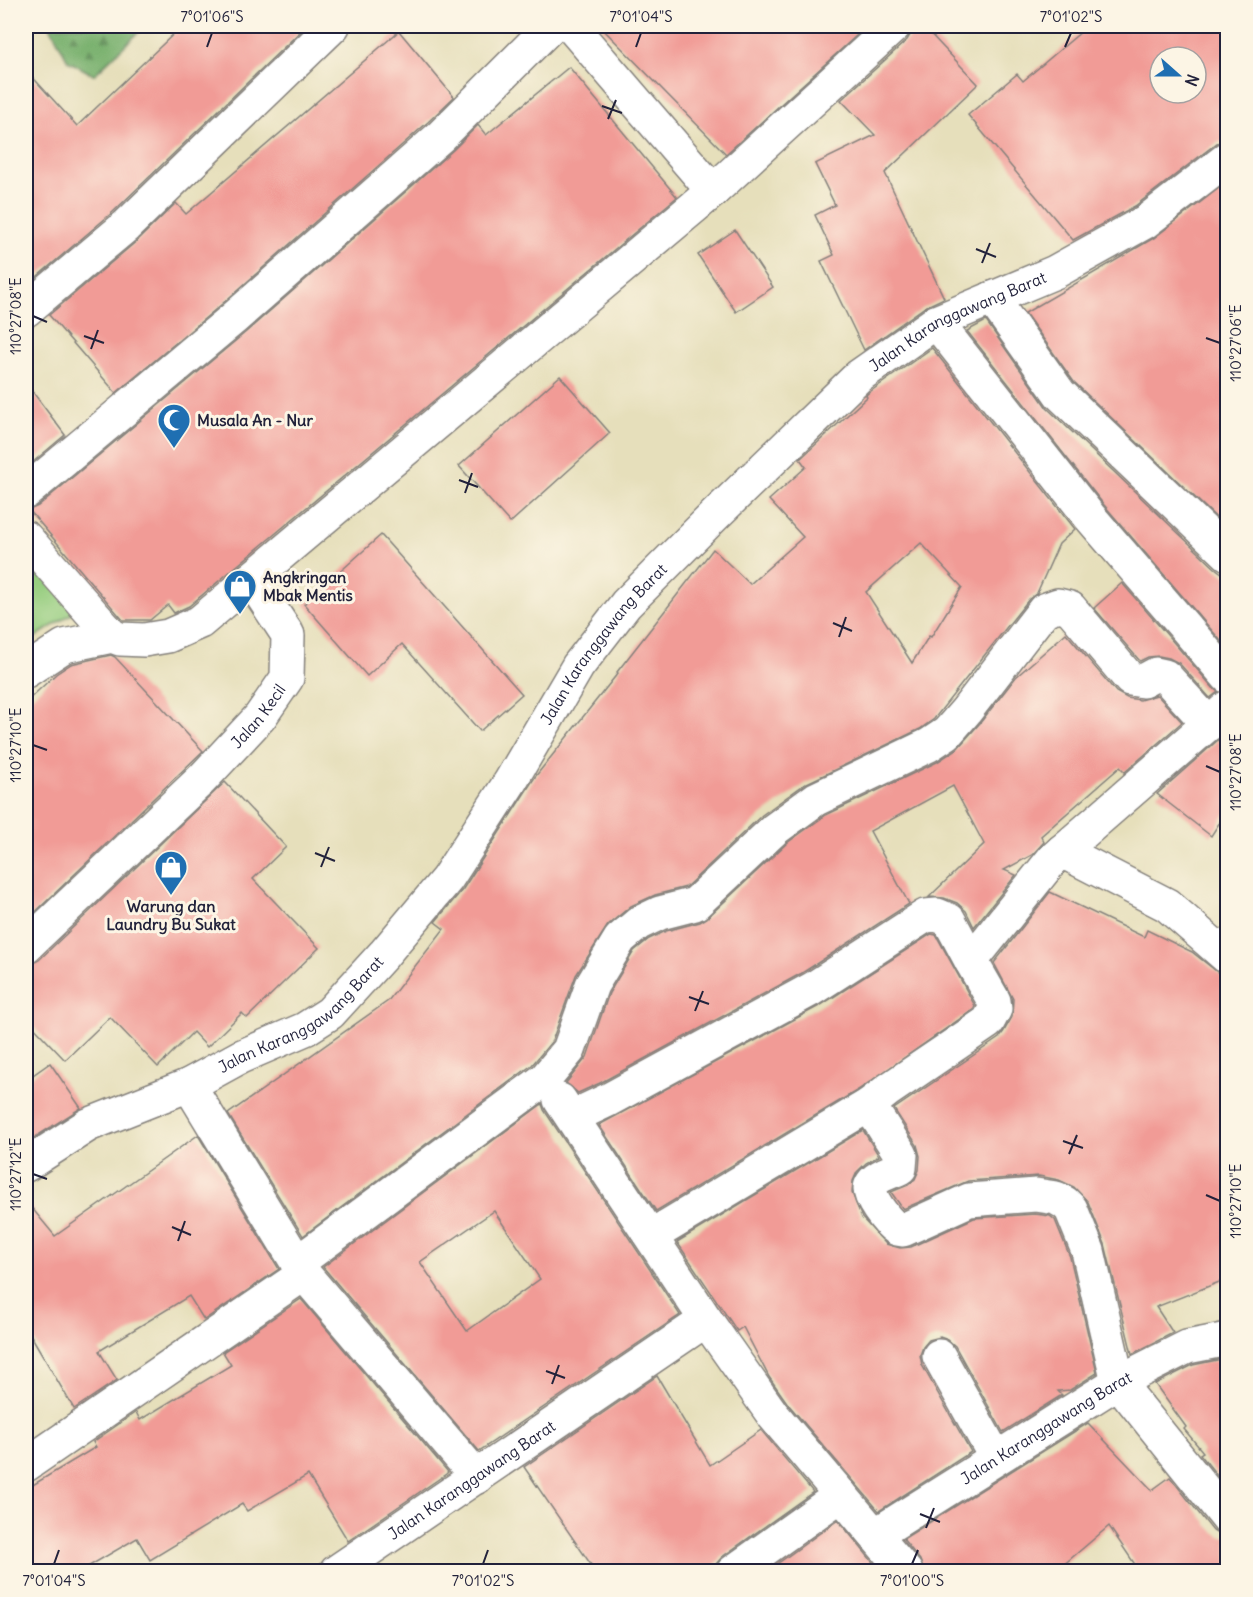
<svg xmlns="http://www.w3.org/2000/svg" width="1253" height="1597" font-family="Delius,sans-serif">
  <defs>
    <pattern id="forest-firs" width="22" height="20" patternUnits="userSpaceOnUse" patternTransform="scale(1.5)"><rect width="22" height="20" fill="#79b16e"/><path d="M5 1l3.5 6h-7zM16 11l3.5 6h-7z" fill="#63905c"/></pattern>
  </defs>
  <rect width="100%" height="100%" fill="#fcf5e5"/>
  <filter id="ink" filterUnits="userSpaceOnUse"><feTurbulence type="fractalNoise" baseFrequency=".0167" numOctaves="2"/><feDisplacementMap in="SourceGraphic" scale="12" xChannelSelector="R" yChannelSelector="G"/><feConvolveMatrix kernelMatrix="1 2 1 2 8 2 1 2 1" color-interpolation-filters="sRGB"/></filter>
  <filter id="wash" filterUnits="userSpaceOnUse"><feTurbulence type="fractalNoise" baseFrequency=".008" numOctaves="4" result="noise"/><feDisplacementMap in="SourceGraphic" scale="24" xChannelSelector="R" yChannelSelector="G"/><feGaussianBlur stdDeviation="1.35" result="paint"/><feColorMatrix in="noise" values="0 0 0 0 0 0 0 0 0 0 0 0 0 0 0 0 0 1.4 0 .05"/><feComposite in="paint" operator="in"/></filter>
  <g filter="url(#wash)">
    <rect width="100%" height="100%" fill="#e6dfbb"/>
    <polygon fill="url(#forest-firs)" stroke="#4e6a54" stroke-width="1.5" points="50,26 145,26 94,75 68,61"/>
    <polygon fill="#97ce80" stroke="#5c785e" stroke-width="1.5" points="26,538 85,605 26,643"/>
    <g id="blocks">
      <g fill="#f19b96" fill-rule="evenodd">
        <polygon points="182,26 306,26 113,212 26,286 26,70 77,126"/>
        <polygon points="600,26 867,26 726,154"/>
        <polygon points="912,26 923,26 978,84 885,173 944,298 925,307 864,350 821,261 834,255 815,215 835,205 815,164 875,135 841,100 907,40 912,32"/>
        <path d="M1088,26H1227V140L1217,143L1135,206L1073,240L968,115L1017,74L1023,81ZM1160,57H1196V93H1160Z"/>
        <polygon points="399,31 454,97 428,122 222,304 116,393 49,315 138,240 176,203 186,214"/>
        <polygon points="569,67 677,197 189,606 174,613 168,605 150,620 123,620 29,510 38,506 246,332 453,150 478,125 486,135"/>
        <polygon points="1227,182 1227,528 1074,382 1025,313 1154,238"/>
        <polygon points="735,230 773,287 736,312 698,255"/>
        <polygon points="986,321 1047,408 1215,568 1227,577 1227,648 1104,505 967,331"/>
        <path d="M932,348L1075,529L1059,544L1037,593L1029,599L934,719L920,729L805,784L762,815L686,887L655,895L631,906L608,925L576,975L552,1041L532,1065L303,1236L228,1114L388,1001L444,929L435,922L463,889L535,777L618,673L617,672L713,549L750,584L803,537L769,500L806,467L800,459L867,397L866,395L871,391ZM921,543L962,587L931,637L929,636L912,663L866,592Z"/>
        <polygon points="560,376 610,433 510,523 459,466"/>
        <polygon points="26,383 65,435 26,468"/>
        <polygon points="381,535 522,694 480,731 402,644 367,676 304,604"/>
        <polygon points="1122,583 1214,689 1218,692 1210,698 1179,663 1169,658 1159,656 1148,657 1140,661 1094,608"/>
        <polygon points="1066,633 1116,692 1127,698 1140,700 1157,695 1182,722 1125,772 1120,767 1041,836 1044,842 1032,855 1004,870 1016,875 974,927 966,911 957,903 944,898 929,897 984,844 953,786 870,831 909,904 802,973 600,1083 578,1093 566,1083 587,1057 609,993 634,951 649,939 666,931 700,922 707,918 787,843 826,815 937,762 957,749 980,723 1016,677"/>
        <polygon points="111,655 115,657 203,751 26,921 26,702 56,674 71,664"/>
        <polygon points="1227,732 1227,811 1211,836 1157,794"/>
        <polygon points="225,782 286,847 253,879 319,948 247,1018 242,1013 207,1047 193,1032 158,1067 110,1017 65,1060 26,1019 26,964 31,964 39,960"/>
        <polygon points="1050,892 1144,937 1147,930 1192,952 1221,975 1227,987 1227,1279 1156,1307 1173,1333 1132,1354 1105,1244 1088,1202 1074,1187 1059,1180 1039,1176 968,1181 903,1209 891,1192 908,1185 915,1179 919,1170 920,1156 917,1145 894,1109 999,1038 1004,1031 1012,1017 1013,999 994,963"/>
        <polygon points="931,934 936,935 975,1006 974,1009 858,1090 656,1211 599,1125 821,1005"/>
        <polygon points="50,1063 81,1108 26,1143 26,1080"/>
        <path d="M542,1104L544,1110L680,1315L479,1451L323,1267ZM494,1211L540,1279L467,1331L420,1262Z"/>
        <polygon points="863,1130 879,1156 866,1163 857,1172 853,1181 852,1193 862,1218 886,1244 900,1248 911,1247 974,1218 1035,1214 1050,1216 1055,1220 1070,1257 1097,1373 1070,1390 1058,1391 1062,1395 1003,1432 955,1346 948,1340 940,1337 929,1340 923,1347 920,1355 922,1365 971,1452 879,1511 788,1404 769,1377 743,1327 737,1331 677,1242"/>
        <polygon points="198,1135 279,1269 204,1320 189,1296 99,1351 117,1380 74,1409 26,1327 26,1201 55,1236"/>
        <polygon points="301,1299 448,1472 446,1474 348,1541 308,1475 247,1511 242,1504 150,1560 137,1538 79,1572 26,1572 26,1489 96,1447 93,1442 136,1412 140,1420 231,1365 223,1352"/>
        <polygon points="1227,1358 1227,1488 1200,1454 1203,1452 1184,1429 1186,1427 1155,1384 1193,1365"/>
        <polygon points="657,1376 710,1465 761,1430 813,1492 722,1557 716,1564 715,1572 596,1572 524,1467"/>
        <polygon points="1088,1423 1152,1490 1170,1477 1213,1531 1221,1536 1227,1537 1227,1572 1140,1572 1109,1526 1055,1572 924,1572 920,1560 903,1539"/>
        <polygon points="838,1520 881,1572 766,1572"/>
      </g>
    </g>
  </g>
  <g filter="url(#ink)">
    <use href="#blocks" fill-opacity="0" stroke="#84807b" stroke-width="1.5"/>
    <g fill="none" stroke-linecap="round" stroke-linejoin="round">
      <defs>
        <g id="minor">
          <polyline points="571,26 713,191"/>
          <polyline points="992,298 1060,394 1228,554"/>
          <polyline points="26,310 126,226 333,26"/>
          <polyline points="936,322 1090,517 1228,677"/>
          <polyline points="26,492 234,318 441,136 551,26"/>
          <polyline points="26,538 112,636"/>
          <polyline points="26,671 64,646 112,636 120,639 144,640 168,636 200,622 713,191 894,26"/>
          <path d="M1228,707L1052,860L971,961L994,1001L995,1009L988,1022L888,1090L869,1105L901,1155L900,1168C892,1172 875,1176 871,1185C865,1195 888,1223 897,1229L903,1230L969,1200L1036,1195L1056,1198L1065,1203L1071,1209L1088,1251L1118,1382L1228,1519"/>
          <polyline points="1062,851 1167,905 1228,958"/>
          <path id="s1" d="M26,946L202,779L260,717L287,678L288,635L251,579"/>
          <polyline points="189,1085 304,1274 477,1477"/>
          <polyline points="560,1100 706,1320"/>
          <polyline points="572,1117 608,1100 812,989 925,916 937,915 949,920 971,961"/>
          <path id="s2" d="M26,1165L88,1125L189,1085L240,1057L305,1029L330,1013L384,954L447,879L510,782L578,666L626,604L712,518L859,376L936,322L1055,272L1145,222L1228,158"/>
          <polyline points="651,1236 869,1105"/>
          <polyline points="297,1263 545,1079 569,1050 592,985 620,939 639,923 660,913 695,904 775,829 816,799 929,745 947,733 966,711 1044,610 1058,605 1070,608 1130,679 1143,681 1156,674 1165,676 1209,724"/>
          <polyline points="939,1356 996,1458"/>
          <polyline points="26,1465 304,1274"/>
          <path id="s3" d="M875,1535L1118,1382L1187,1347L1228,1339"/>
          <path id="s4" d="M336,1572L706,1320L773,1415L906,1572"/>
          <polyline points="733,1572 841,1495"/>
        </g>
      </defs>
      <use href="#minor" stroke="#84807b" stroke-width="36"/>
      <use href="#minor" stroke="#fff" stroke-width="33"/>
    </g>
  </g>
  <path fill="none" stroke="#22223b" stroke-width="2" d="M207,47L212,33M636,47L641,33M1065,47L1071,33M602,106L622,113M608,119L616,100M976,249L996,257M982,263L990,243M33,316L47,322M84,336L104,343M1206,338L1220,343M91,349L98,330M459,480L478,487M465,493L472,473M833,623L852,631M839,637L846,617M33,745L47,750M1206,766L1220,772M315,853L335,861M321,867L329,847M689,997L709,1004M695,1011L703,991M1063,1141L1083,1148M1069,1154L1077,1135M33,1174L47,1179M1206,1195L1220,1201M172,1227L191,1235M178,1241L185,1221M546,1371L565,1378M552,1384L559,1365M920,1514L940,1522M926,1528L934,1508M54,1564L59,1550M483,1564L488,1550M912,1564L918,1550"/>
  <defs>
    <symbol id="mosque-pin" viewBox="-11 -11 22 30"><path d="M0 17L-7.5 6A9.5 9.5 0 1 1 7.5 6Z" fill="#1f6fb2" stroke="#fcf5e5"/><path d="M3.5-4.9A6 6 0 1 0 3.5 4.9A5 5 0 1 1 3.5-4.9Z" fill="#fff"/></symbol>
    <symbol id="shop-pin" viewBox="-11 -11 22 30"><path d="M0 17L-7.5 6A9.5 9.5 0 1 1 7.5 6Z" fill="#1f6fb2" stroke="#fcf5e5"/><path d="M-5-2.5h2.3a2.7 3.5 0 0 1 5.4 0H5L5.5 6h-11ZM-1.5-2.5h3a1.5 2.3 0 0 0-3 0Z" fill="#fff"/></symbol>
  </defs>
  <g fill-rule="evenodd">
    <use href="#mosque-pin" x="155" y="401" width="38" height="52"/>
    <use href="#shop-pin" x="221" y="567" width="38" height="52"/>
    <use href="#shop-pin" x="152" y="848" width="38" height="52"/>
  </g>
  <g text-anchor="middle" stroke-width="6" stroke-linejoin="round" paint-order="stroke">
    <g font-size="16" fill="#22223b" stroke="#fcf5e5">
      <text dy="6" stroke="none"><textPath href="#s2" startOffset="1287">Jalan Karanggawang Barat</textPath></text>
      <text dy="6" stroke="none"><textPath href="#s2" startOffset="802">Jalan Karanggawang Barat</textPath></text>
      <text dy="6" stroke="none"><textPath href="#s1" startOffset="327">Jalan Kecil</textPath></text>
      <text dy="6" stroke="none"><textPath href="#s2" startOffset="316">Jalan Karanggawang Barat</textPath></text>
      <text dy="6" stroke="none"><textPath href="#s3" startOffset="202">Jalan Karanggawang Barat</textPath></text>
      <text dy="6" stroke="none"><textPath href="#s4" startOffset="164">Jalan Karanggawang Barat</textPath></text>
    </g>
    <g font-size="16" font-weight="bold" fill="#22223b" stroke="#fcf5e5" text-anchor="start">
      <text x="197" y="426">Musala An - Nur</text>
      <text x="263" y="583">Angkringan<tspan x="263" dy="18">Mbak Mentis</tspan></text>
      <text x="171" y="912" text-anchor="middle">Warung dan<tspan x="171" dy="18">Laundry Bu Sukat</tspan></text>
    </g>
  </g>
  <rect width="1253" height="1597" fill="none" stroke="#fcf5e5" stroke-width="66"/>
  <g transform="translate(1178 75) rotate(111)"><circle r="28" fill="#fcf5e5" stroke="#a5a1a1" stroke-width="1.5"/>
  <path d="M0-4.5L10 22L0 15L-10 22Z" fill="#1f6fb2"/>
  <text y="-9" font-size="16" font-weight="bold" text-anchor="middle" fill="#22223b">N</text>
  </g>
  <rect x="33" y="33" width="1187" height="1531" fill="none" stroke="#22223b" stroke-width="2"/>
  <g font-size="15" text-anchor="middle" fill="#22223b">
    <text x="212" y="22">7°01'06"S</text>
    <text x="641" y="22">7°01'04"S</text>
    <text x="1071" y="22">7°01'02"S</text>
    <text transform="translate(16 316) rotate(-90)" y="5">110°27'08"E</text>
    <text transform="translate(1236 343) rotate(-90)" y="5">110°27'06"E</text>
    <text transform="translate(16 745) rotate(-90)" y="5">110°27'10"E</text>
    <text transform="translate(1236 772) rotate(-90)" y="5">110°27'08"E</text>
    <text transform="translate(16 1174) rotate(-90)" y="5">110°27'12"E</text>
    <text transform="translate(1236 1201) rotate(-90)" y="5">110°27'10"E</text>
    <text x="54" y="1586">7°01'04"S</text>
    <text x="483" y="1586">7°01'02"S</text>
    <text x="912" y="1586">7°01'00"S</text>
  </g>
</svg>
